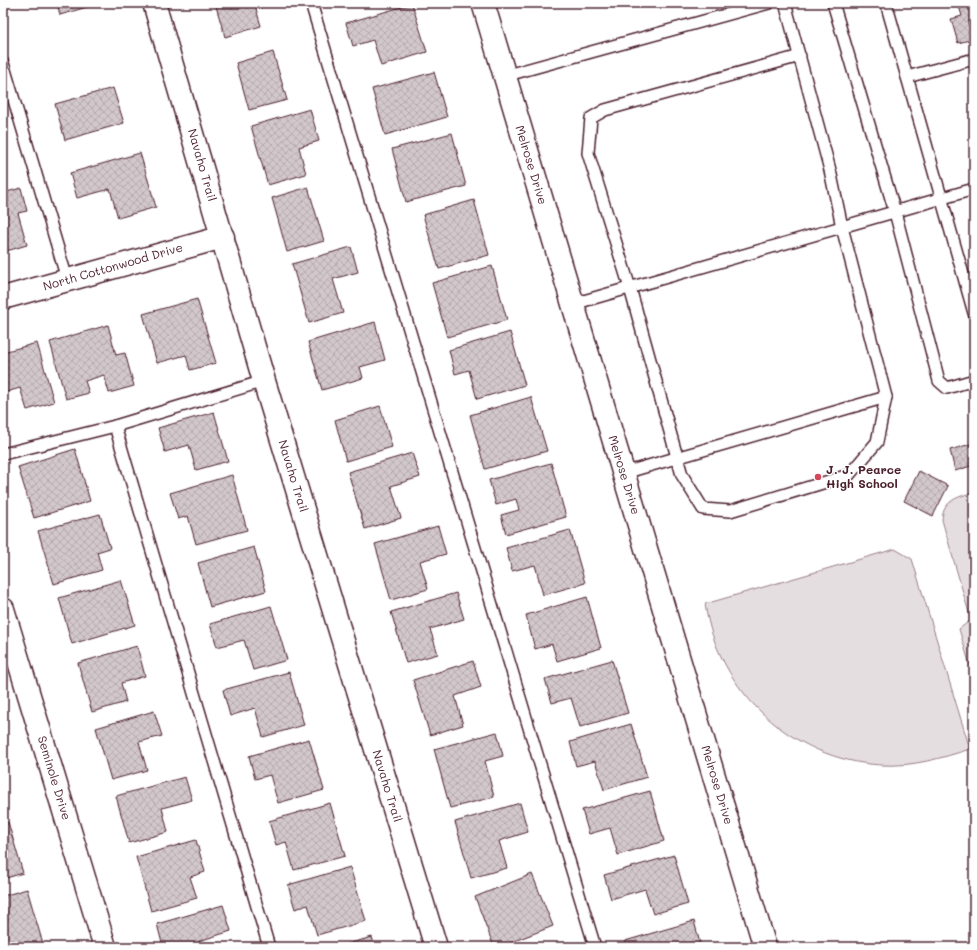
<svg xmlns="http://www.w3.org/2000/svg" width="977" height="950" font-family="Mali,sans-serif">
  <defs>
    <pattern id="building-cross-hatch" width="8" height="8" patternUnits="userSpaceOnUse"><rect width="8" height="8" fill="#d2c7cb"/><path d="M0 0l8 8M0 8l8-8" fill="none" stroke="#b6aaae"/></pattern>
  </defs>
  <rect width="100%" height="100%" fill="#fff"/>
  <filter id="ink" filterUnits="userSpaceOnUse"><feTurbulence type="fractalNoise" baseFrequency=".025" numOctaves="2"/><feDisplacementMap in="SourceGraphic" scale="8" xChannelSelector="R" yChannelSelector="G"/><feConvolveMatrix kernelMatrix="1 2 1 2 8 2 1 2 1" color-interpolation-filters="sRGB"/></filter>
  <g filter="url(#ink)">
    <g fill="#e5dee0" stroke="#987e86">
      <path d="M974,492V679L959,629L971,620L942,520C943,500 958,497 974,492Z"/>
      <path d="M895,549L912,559L970,749C942,758 912,767 881,765C792,760 718,691 705,604Z"/>
    </g>
    <g fill="url(#building-cross-hatch)" stroke="#4a1f2b">
      <polygon points="57,3 96,3 97,4 60,15"/>
      <polygon points="215,3 275,3 256,9 261,26 225,37"/>
      <polygon points="958,3 974,3 974,20 968,22 973,39 958,43 951,19 962,16"/>
      <polygon points="412,4 427,52 381,66 373,40 353,46 346,23"/>
      <polygon points="273,52 287,100 249,110 236,63"/>
      <polygon points="434,72 447,117 385,135 372,89"/>
      <polygon points="113,88 124,123 65,140 55,104"/>
      <polygon points="310,109 319,141 299,147 306,174 268,185 251,126"/>
      <polygon points="452,133 466,186 406,202 392,149"/>
      <polygon points="140,153 156,207 118,218 110,189 77,198 70,173"/>
      <polygon points="308,187 324,241 287,252 272,198"/>
      <polygon points="21,188 27,211 18,213 27,245 3,252 3,193"/>
      <polygon points="474,200 489,255 439,269 423,215"/>
      <polygon points="351,247 358,272 333,279 343,313 309,323 292,264"/>
      <polygon points="492,266 507,320 447,337 432,283"/>
      <polygon points="197,299 216,363 190,370 186,355 157,363 143,314"/>
      <polygon points="375,322 385,360 360,367 363,378 322,390 308,342"/>
      <polygon points="108,325 116,355 125,353 134,386 109,393 104,375 85,381 89,393 66,399 50,342"/>
      <polygon points="510,332 525,385 477,399 469,370 455,374 449,350"/>
      <polygon points="37,343 54,402 27,410 20,388 3,393 3,352"/>
      <polygon points="531,397 547,451 485,469 470,415"/>
      <polygon points="380,406 392,447 346,461 335,420"/>
      <polygon points="214,412 228,461 196,470 189,445 165,452 158,428"/>
      <polygon points="974,443 974,465 955,471 950,450"/>
      <polygon points="75,449 90,501 34,518 18,467"/>
      <polygon points="412,453 420,477 391,486 401,518 365,529 348,472"/>
      <polygon points="551,463 566,517 506,534 501,515 519,510 516,499 496,505 489,480"/>
      <polygon points="919,471 948,486 933,516 904,501"/>
      <polygon points="232,475 247,530 196,544 188,516 178,519 170,493"/>
      <polygon points="100,514 110,548 97,552 102,570 54,584 38,531"/>
      <polygon points="438,526 446,554 420,561 428,589 391,600 375,544"/>
      <polygon points="570,530 585,583 543,595 535,565 512,571 506,548"/>
      <polygon points="254,547 266,591 210,607 198,563"/>
      <polygon points="121,580 135,625 72,644 59,598"/>
      <polygon points="456,593 464,619 430,629 438,654 406,663 391,612"/>
      <polygon points="587,597 601,648 557,661 552,644 535,649 526,615"/>
      <polygon points="271,606 287,660 253,670 244,640 217,647 210,624"/>
      <polygon points="137,646 145,676 121,683 126,702 92,712 78,663"/>
      <polygon points="612,660 628,713 580,727 571,698 552,703 545,679"/>
      <polygon points="473,661 481,687 455,696 463,725 430,735 413,680"/>
      <polygon points="289,672 304,725 263,737 255,708 230,716 223,690"/>
      <polygon points="154,711 162,736 139,742 147,770 111,780 96,728"/>
      <polygon points="631,724 647,777 604,790 595,761 576,766 570,742"/>
      <polygon points="497,732 503,756 485,761 494,797 450,808 434,749"/>
      <polygon points="309,739 324,790 278,803 270,775 255,779 249,756"/>
      <polygon points="185,777 192,800 162,808 168,832 129,843 116,796"/>
      <polygon points="650,791 664,841 618,855 610,828 589,834 582,810"/>
      <polygon points="330,803 345,856 294,870 286,842 276,845 269,821"/>
      <polygon points="520,803 528,832 499,841 507,868 471,878 455,822"/>
      <polygon points="8,822 23,873 3,879 3,824"/>
      <polygon points="196,840 205,872 190,877 197,898 151,911 136,857"/>
      <polygon points="674,855 688,904 653,914 645,889 611,899 604,875"/>
      <polygon points="350,867 366,921 317,935 308,905 295,909 288,885"/>
      <polygon points="532,874 553,926 499,947 494,947 475,897"/>
      <polygon points="27,889 43,944 32,947 3,947 3,896"/>
      <polygon points="223,905 231,931 199,941 201,947 163,947 157,924"/>
      <polygon points="694,921 701,947 626,947 625,941"/>
      <polygon points="372,937 375,947 337,947"/>
      <polygon points="559,943 561,947 543,947"/>
    </g>
    <g fill="none" stroke-linecap="round" stroke-linejoin="round">
      <defs>
        <g id="lane">
          <polyline points="311,3 595,947"/>
          <polyline points="785,3 830,170 842,227 886,397 877,442 849,475 730,511 703,509 682,475 630,288 588,153 591,118 605,110 800,56"/>
          <polyline points="833,3 895,212 939,381 947,388 974,380"/>
          <polyline points="886,3 974,313"/>
          <polyline points="3,63 67,279"/>
          <polyline points="504,76 769,3"/>
          <polyline points="907,77 974,59"/>
          <polyline points="573,304 974,189"/>
          <polyline points="115,426 269,947"/>
          <polyline points="3,454 115,426 264,381"/>
          <polyline points="624,473 886,397"/>
        </g>
        <g id="street">
          <polyline points="154,3 264,381 436,947"/>
          <polyline points="3,298 223,237"/>
          <polyline points="3,609 105,947"/>
        </g>
        <polyline id="secondary" points="483,3 765,947"/>
      </defs>
      <use href="#lane" stroke="#4a1f2b" stroke-width="14"/>
      <use href="#street" stroke="#4a1f2b" stroke-width="25"/>
      <use href="#secondary" stroke="#4a1f2b" stroke-width="25"/>
      <use href="#lane" stroke="#fff" stroke-width="11"/>
      <use href="#street" stroke="#fff" stroke-width="22"/>
      <use href="#secondary" stroke="#fff" stroke-width="22"/>
    </g>
  </g>
  <circle fill="#d1495b" stroke="#fff" stroke-width="1.5" cx="818" cy="477" r="4"/>
  <g text-anchor="middle" stroke-width="3" stroke-linejoin="round" paint-order="stroke">
    <g font-size="12" fill="#4a1f2b" stroke="#fff">
      <text transform="translate(202 165) rotate(74)" y="4">Navaho Trail</text>
      <text transform="translate(531 165) rotate(73)" y="4">Melrose Drive</text>
      <text transform="translate(113 267) rotate(-16)" y="4">North Cottonwood Drive</text>
      <text transform="translate(624 475) rotate(73)" y="4">Melrose Drive</text>
      <text transform="translate(293 476) rotate(73)" y="4">Navaho Trail</text>
      <text transform="translate(54 778) rotate(73)" y="4">Seminole Drive</text>
      <text transform="translate(717 785) rotate(73)" y="4">Melrose Drive</text>
      <text transform="translate(387 786) rotate(73)" y="4">Navaho Trail</text>
    </g>
    <g font-size="12" font-weight="bold" fill="#4a1f2b" stroke="#fff" text-anchor="start">
      <text x="826" y="474">J. J. Pearce<tspan x="826" dy="14">High School</tspan></text>
    </g>
  </g>
  <rect width="977" height="950" fill="none" stroke="#fff" stroke-width="16"/>
  <rect x="8" y="8" width="961" height="934" fill="none" stroke="#4a1f2b" stroke-width="1.5" filter="url(#ink)"/>
</svg>
